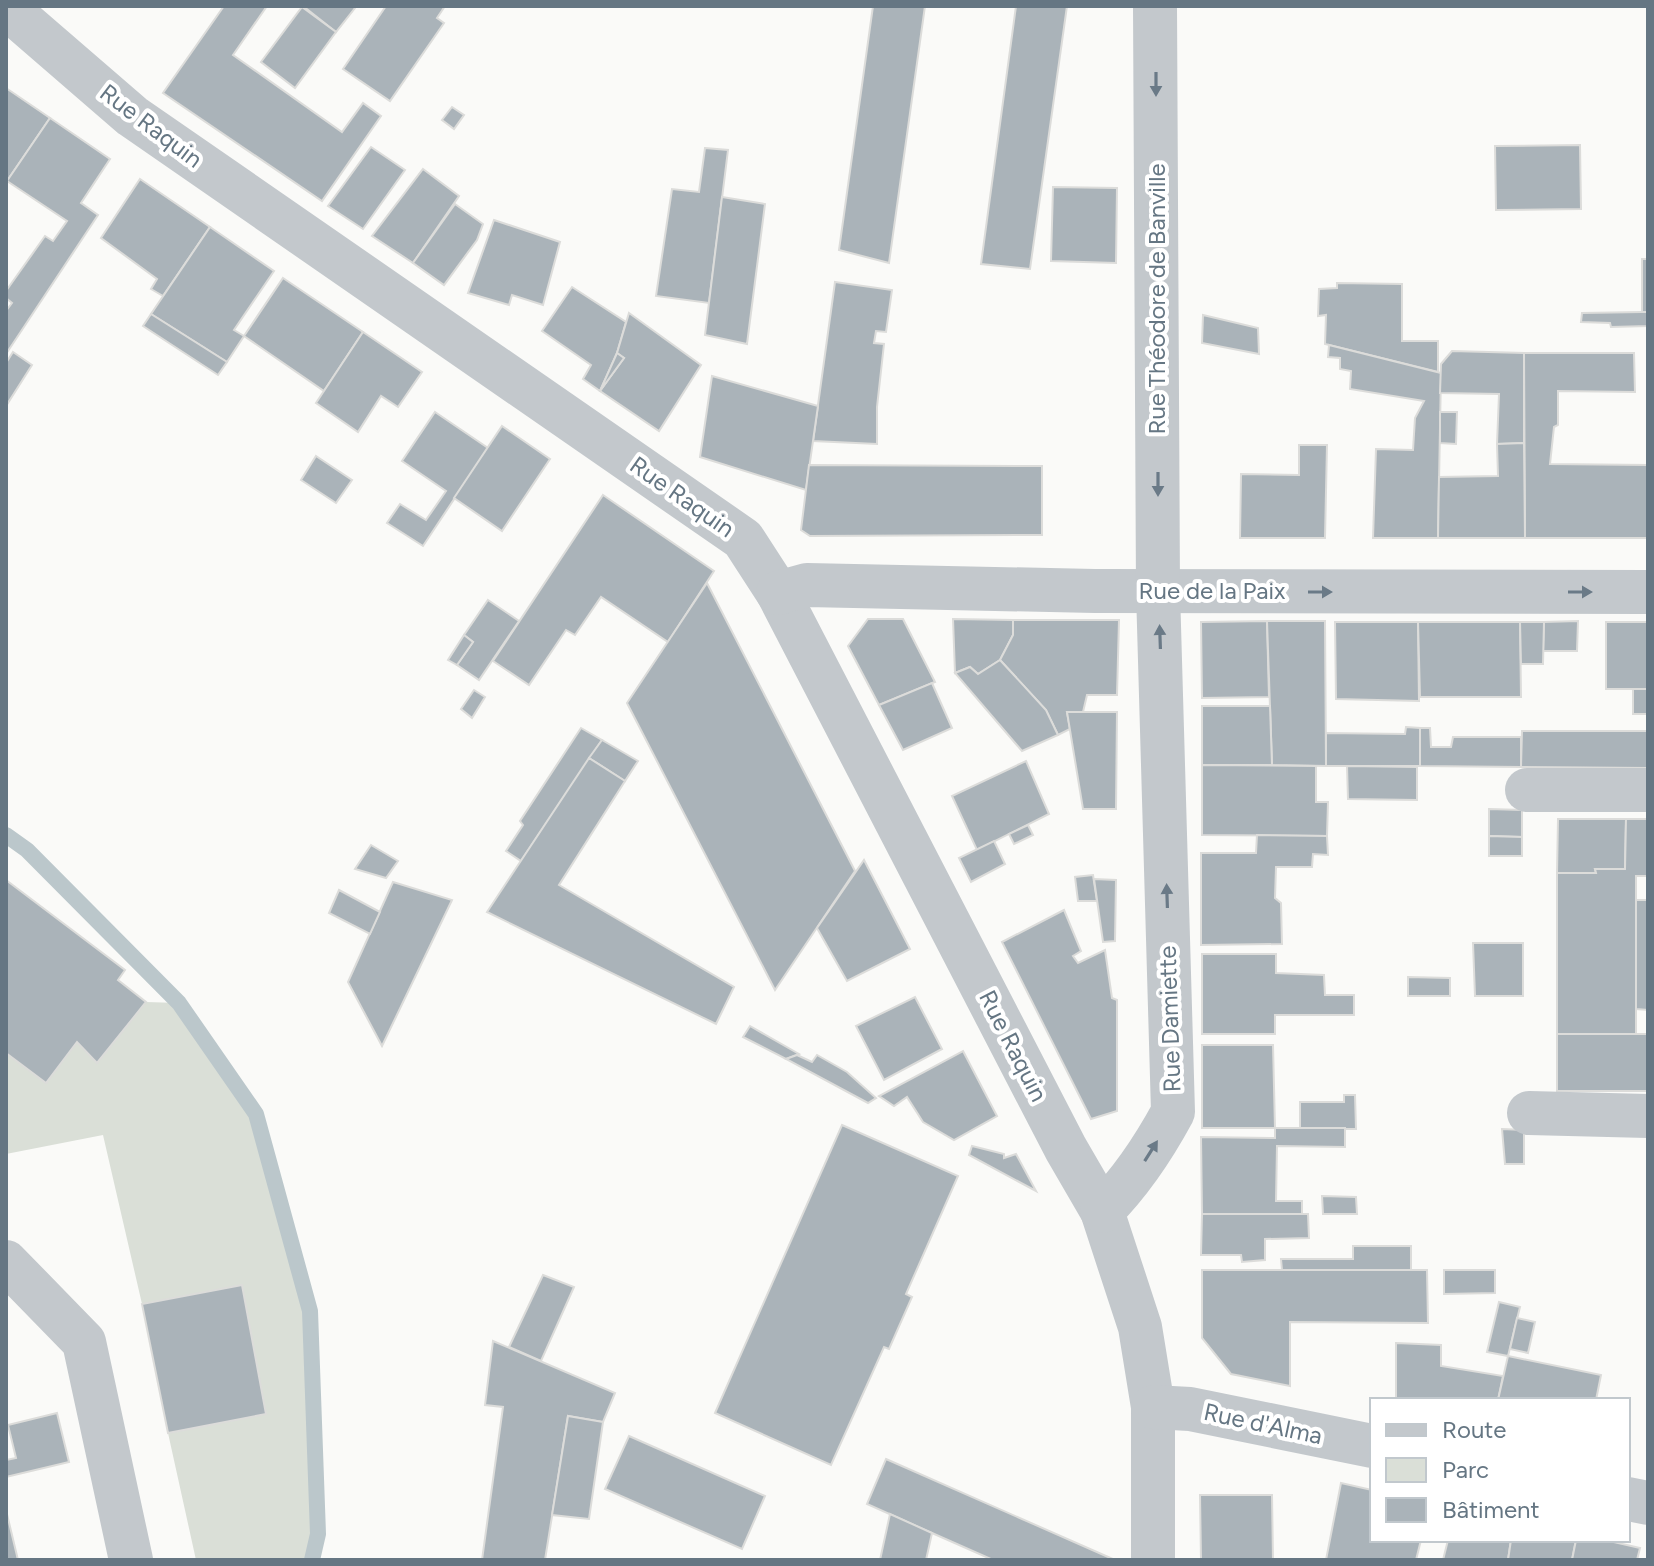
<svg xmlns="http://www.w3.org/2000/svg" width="1654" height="1566" font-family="Figtree,sans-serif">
  <rect width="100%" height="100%" fill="#fafaf8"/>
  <polygon fill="#dadfd7" points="146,1002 179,1003 256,1114 310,1311 318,1534 312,1560 196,1560 168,1433 266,1414 242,1285 142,1304 103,1135 6,1154 6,1053 46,1083 77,1042 97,1063"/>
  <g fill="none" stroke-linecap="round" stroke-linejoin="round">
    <polyline stroke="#bbc7cb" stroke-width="16" points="6,835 27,850 179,1003 256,1114 310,1311 318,1534 312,1560"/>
  </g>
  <g fill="#aab3b9" stroke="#dcdcda" stroke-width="2">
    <polygon points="224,6 267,6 233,55 342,132 363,103 381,116 322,201 163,93"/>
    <polygon points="303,6 352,6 355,8 336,32"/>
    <polygon points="386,6 445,6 437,18 444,23 390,101 343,69"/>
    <polygon points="873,6 925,6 889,263 839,250"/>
    <polygon points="1016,6 1067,6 1030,269 981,264"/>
    <polygon points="302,7 336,32 295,88 261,62"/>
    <polygon points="6,88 50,118 7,181 6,180"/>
    <polygon points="452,107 464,115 454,129 442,120"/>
    <polygon points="50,118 110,159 81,203 98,215 6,354 6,311 12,303 6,298 6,291 45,236 53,241 67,221 7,181"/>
    <polygon points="1580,145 1581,209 1496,210 1495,146"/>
    <polygon points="371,147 405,170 363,229 328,206"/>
    <polygon points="705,148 728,150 709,303 656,296 672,189 699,192"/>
    <polygon points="423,169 459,196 413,263 372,236"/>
    <polygon points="140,179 210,227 163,296 151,289 157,279 101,238"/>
    <polygon points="1053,187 1117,188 1116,263 1051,261"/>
    <polygon points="722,197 765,204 747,344 705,335"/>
    <polygon points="455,204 483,224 477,240 444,285 413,263"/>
    <polygon points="494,220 560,242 543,305 512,295 509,305 468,293"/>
    <polygon points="210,227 274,271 234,330 244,336 227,362 151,314"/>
    <rect x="1642" y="259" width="6" height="53"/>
    <polygon points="283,278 363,332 324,391 244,336"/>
    <polygon points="835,282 892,290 886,332 876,331 874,343 884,344 877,407 877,444 813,441"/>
    <polygon points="1337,283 1402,284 1402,341 1438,341 1438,372 1325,344 1326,315 1318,316 1319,289 1337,288"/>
    <polygon points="572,287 626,322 617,353 600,391 583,379 591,365 542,331"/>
    <polygon points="1642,312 1648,312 1648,326 1611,327 1610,323 1581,322 1582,313"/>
    <polygon points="629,313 701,365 659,431 600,391 624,358 617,353"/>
    <polygon points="151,314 227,362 218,375 143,326"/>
    <polygon points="1203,315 1258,328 1259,354 1202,343"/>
    <polygon points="363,332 422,372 398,407 381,396 358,432 316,403"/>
    <polygon points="1329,345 1441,373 1438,538 1373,538 1376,449 1413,450 1415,418 1424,401 1350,389 1351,371 1340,369 1340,358 1328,357"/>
    <polygon points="1452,351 1524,353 1524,443 1497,444 1499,394 1440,393 1441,364"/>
    <polygon points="13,352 32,365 6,406 6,363"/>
    <polygon points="617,353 624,358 600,391"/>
    <polygon points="1524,353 1634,353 1635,392 1558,391 1558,425 1554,427 1550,464 1648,465 1648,538 1525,538"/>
    <polygon points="712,376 818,406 806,490 700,457"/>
    <polygon points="435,412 488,448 423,546 387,523 400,504 426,520 446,491 402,461"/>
    <polygon points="1440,412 1457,412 1456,444 1440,443"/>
    <polygon points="502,426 550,459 502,531 454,498"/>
    <polygon points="1524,443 1525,538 1438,538 1439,477 1498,476 1497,444"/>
    <polygon points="1299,445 1327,445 1325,538 1240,538 1241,474 1299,475"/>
    <polygon points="316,456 352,480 336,503 301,480"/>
    <polygon points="809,465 1042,466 1042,535 810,536 801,530"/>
    <polygon points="603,495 714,571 668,642 601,597 575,635 566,630 529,685 493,661"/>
    <polygon points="707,583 855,871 775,990 627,703"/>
    <polygon points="488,600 519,621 479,680 457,665 473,642 464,635"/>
    <polygon points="868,619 903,619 935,682 879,705 848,646"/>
    <polygon points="953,619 1013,620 1013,635 1000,660 978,674 970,667 955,673"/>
    <polygon points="1013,620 1119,620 1117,695 1087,695 1083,712 1067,712 1070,729 1058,735 1046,710 1000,660 1013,635"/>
    <polygon points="1267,621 1269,697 1202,698 1201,622"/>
    <polygon points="1267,621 1325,621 1326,766 1272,765"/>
    <polygon points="1578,621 1577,651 1543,651 1544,622"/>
    <polygon points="1335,622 1418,622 1419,701 1336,699"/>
    <polygon points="1418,622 1520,622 1521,697 1420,697"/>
    <polygon points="1520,622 1544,622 1543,664 1521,664"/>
    <rect x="1606" y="622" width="42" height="67"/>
    <polygon points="464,635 473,642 457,665 448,660"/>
    <polygon points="1000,660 1046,710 1058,735 1022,751 955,673 970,667 978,674"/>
    <polygon points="932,683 952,728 903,750 879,705"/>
    <rect x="1633" y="689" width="15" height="25"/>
    <polygon points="474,690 485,697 472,718 461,709"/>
    <polygon points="1202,706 1270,706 1272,765 1202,765"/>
    <polygon points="1067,712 1117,712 1116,809 1083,809"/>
    <polygon points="1406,727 1420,728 1420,766 1326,766 1326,733 1405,734"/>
    <polygon points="581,728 602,740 521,861 506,851 523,825 520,821"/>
    <polygon points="1420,728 1430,728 1431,747 1451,747 1453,737 1521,737 1521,767 1420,766"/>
    <polygon points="1522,731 1648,731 1648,768 1521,767"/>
    <polygon points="602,740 638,761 625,781 589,758"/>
    <polygon points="589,758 625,781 559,885 734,987 716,1024 487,912"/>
    <polygon points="1026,761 1049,814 977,850 952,796"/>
    <polygon points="1202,765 1316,766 1316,802 1328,802 1327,836 1202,835"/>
    <polygon points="1347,766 1417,767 1417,800 1348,799"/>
    <polygon points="1489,809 1522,810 1522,837 1489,836"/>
    <polygon points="1558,819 1626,819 1625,869 1595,869 1596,873 1557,873"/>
    <polygon points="1626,819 1648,819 1648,876 1636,876 1636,1035 1557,1034 1557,873 1596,873 1595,869 1625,869"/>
    <polygon points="1028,825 1033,835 1014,844 1009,834"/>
    <polygon points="1257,835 1327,836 1328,855 1313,854 1312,867 1276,867 1275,898 1281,903 1282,944 1201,945 1201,853 1256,853"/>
    <polygon points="1489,836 1522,837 1522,856 1489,856"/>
    <polygon points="994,841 1005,864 971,882 959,858"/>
    <polygon points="371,845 398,861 386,878 355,869"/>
    <polygon points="864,860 910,949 847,981 817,928"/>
    <polygon points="1093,875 1097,901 1078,901 1075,877"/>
    <polygon points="1094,879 1116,880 1115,941 1103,942"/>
    <polygon points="6,880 125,970 118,980 146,1002 97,1063 77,1042 46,1083 6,1053"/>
    <polygon points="393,882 452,900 382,1046 348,982"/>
    <polygon points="339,890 380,912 370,934 329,913"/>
    <polygon points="1636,900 1648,900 1648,1010 1636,1009"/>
    <polygon points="1064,910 1081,951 1073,956 1078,963 1105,950 1112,998 1117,1000 1117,1111 1091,1119 1002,942"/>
    <polygon points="1473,943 1523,943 1523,996 1475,996"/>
    <polygon points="1202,954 1276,954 1276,973 1324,975 1325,995 1354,995 1354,1015 1275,1015 1275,1034 1202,1034"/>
    <polygon points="1408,977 1450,978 1450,996 1408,996"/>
    <polygon points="915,997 942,1049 884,1080 856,1026"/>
    <polygon points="750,1026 799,1054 786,1059 743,1037"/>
    <rect x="1557" y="1034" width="91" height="57"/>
    <polygon points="1202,1045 1273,1045 1275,1128 1202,1128"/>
    <polygon points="963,1051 997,1116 954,1140 923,1122 907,1097 894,1106 879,1096"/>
    <polygon points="797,1055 812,1062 817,1055 847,1072 876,1098 868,1103 786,1059"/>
    <polygon points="1344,1095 1355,1095 1356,1129 1300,1129 1300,1102 1344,1102"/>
    <polygon points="842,1125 958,1176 906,1294 912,1297 889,1349 884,1347 831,1465 715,1413"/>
    <polygon points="1275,1128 1345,1128 1345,1147 1277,1146 1276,1201 1302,1201 1302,1214 1202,1214 1201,1137 1275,1138"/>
    <polygon points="1502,1129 1524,1130 1524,1164 1505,1164"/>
    <polygon points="972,1146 1004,1154 1004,1158 1016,1154 1036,1191 969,1155"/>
    <polygon points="1322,1196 1356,1197 1357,1214 1323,1214"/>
    <polygon points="1202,1214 1308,1214 1309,1238 1265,1239 1265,1260 1242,1262 1241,1255 1201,1255"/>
    <polygon points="1353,1246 1411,1246 1411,1270 1282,1270 1281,1259 1353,1259"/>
    <polygon points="1202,1270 1427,1270 1428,1323 1290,1322 1290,1386 1231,1374 1202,1338"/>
    <polygon points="1444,1270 1495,1270 1495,1293 1444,1294"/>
    <polygon points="543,1275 574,1287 541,1361 509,1347"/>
    <polygon points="242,1285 266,1414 168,1433 142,1304"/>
    <polygon points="1499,1302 1520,1307 1508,1356 1487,1352"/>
    <polygon points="1517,1318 1535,1322 1528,1353 1510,1349"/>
    <polygon points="493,1341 615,1393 603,1422 568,1416 545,1560 482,1560 503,1407 485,1405"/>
    <polygon points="1396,1343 1441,1345 1441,1366 1503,1376 1498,1400 1396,1400"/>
    <polygon points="1508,1356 1601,1375 1596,1400 1498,1400"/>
    <polygon points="57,1413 69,1462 6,1477 6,1460 16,1458 8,1425"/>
    <polygon points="568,1416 603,1422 589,1519 552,1515"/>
    <polygon points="629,1436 765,1496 742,1549 605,1489"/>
    <polygon points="886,1459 1115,1560 993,1560 932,1533 867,1504"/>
    <polygon points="1341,1483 1372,1490 1372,1540 1421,1540 1416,1560 1326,1560"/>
    <polygon points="1200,1495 1272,1495 1273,1560 1201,1560"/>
    <polygon points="6,1510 18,1560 6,1560"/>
    <polygon points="890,1514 932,1533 926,1560 880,1560"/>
    <polygon points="1448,1540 1511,1540 1508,1560 1443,1560"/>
    <polygon points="1511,1540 1576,1540 1572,1560 1508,1560"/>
    <polygon points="1576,1540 1605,1540 1640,1548 1637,1560 1572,1560"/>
  </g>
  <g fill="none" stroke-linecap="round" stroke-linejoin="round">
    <g stroke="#c3c8cc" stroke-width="44">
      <polyline points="6,7 132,116 743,539 778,593 1066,1149 1102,1211 1140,1327 1153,1407 1153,1560"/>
      <polyline points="778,593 807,585 1095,591 1648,592"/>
      <polyline points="1527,790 1648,790"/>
      <polyline points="1529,1113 1648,1116"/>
      <path d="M1102,1211C1132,1181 1153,1149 1173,1112L1158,591L1155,6"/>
      <polyline points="6,1262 84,1342 131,1560"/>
      <polyline points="1153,1407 1190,1409 1372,1446"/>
      <polyline points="1628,1499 1648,1503"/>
    </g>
  </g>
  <defs><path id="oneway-solid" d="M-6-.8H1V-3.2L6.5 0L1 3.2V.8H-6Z" transform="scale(2)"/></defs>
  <g fill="#6a7a87">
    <use href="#oneway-solid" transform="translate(1156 84) rotate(90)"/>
    <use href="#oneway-solid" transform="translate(1158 484) rotate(90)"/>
    <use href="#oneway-solid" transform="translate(1320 592)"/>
    <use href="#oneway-solid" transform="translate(1580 592)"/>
    <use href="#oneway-solid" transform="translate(1160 637) rotate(-92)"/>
    <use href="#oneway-solid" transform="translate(1167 896) rotate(-92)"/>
    <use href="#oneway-solid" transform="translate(1151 1151) rotate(-58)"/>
  </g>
  <g text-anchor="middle" stroke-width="8" stroke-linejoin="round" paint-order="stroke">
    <g font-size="24" fill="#657683" stroke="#fff">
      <text transform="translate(151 126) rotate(37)" y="8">Rue Raquin</text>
      <text transform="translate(1157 299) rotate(-90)" y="8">Rue Théodore de Banville</text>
      <text transform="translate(682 497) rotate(35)" y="8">Rue Raquin</text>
      <text x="1212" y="599">Rue de la Paix</text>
      <text transform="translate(1170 1019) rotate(-92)" y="8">Rue Damiette</text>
      <text transform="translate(1013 1046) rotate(63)" y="8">Rue Raquin</text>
      <text transform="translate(1263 1424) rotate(12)" y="8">Rue d'Alma</text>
    </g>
  </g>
  <rect width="1654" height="1566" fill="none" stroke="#657683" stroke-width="16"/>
  <rect x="1370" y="1398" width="260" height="144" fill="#ffffff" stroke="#c1c8cd" stroke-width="2"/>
  <rect x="1386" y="1424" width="40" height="12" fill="#c3c8cc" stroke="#c1c8cd" stroke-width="2"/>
  <text x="1442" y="1438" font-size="24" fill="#657683">Route</text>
  <rect x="1386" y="1458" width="40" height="24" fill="#dadfd7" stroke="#c1c8cd" stroke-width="2"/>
  <text x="1442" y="1478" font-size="24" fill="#657683">Parc</text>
  <rect x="1386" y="1498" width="40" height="24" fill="#aab3b9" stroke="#c1c8cd" stroke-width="2"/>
  <text x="1442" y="1518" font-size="24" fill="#657683">Bâtiment</text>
</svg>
